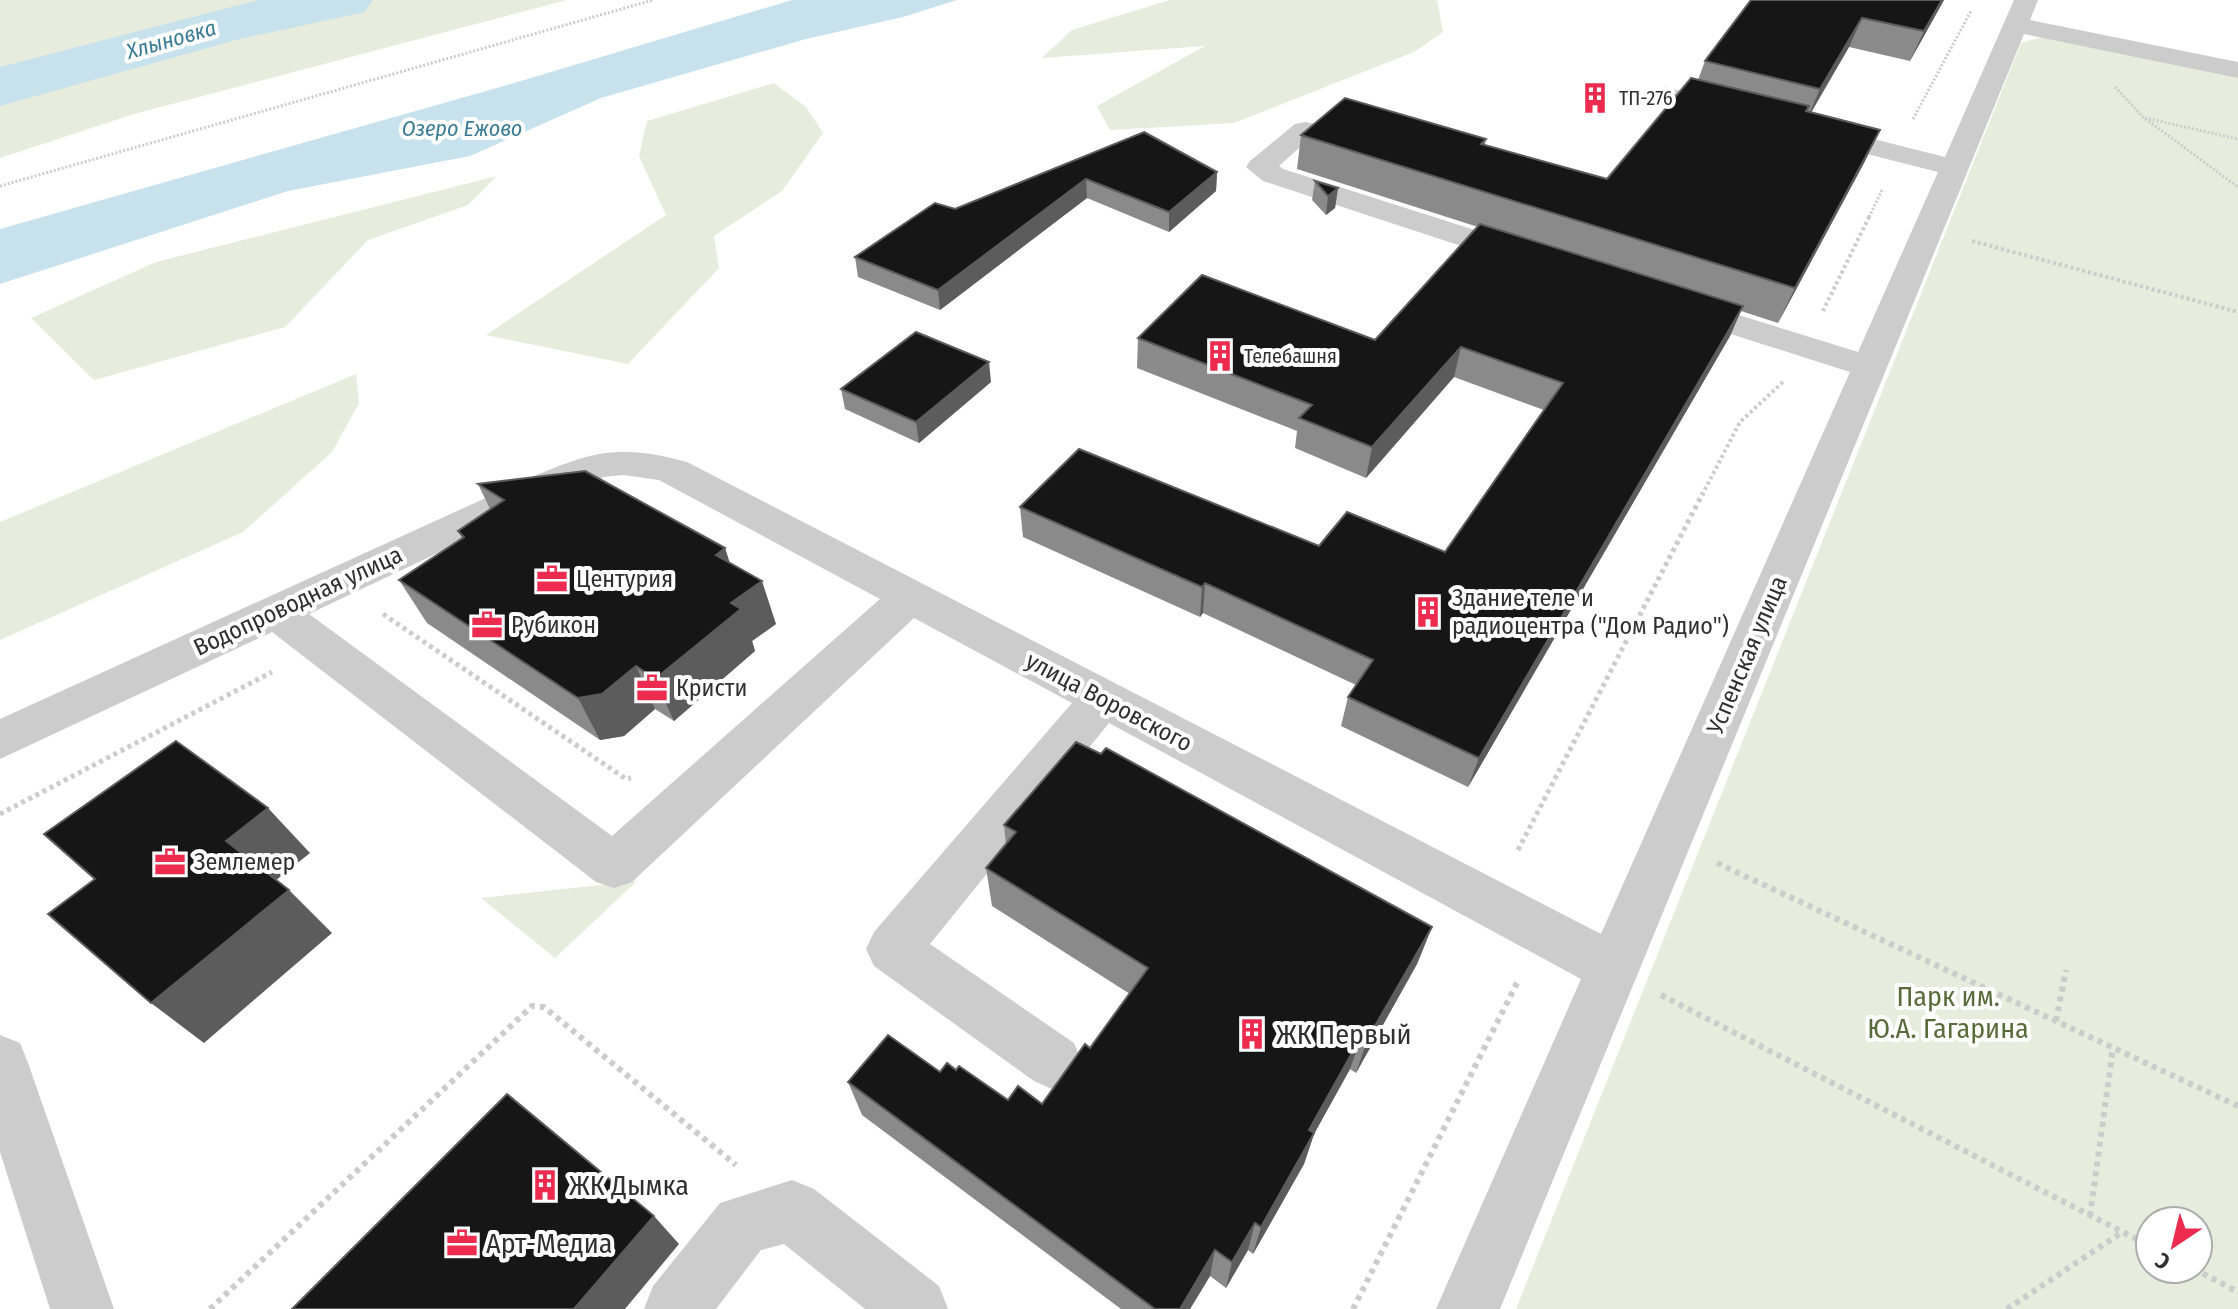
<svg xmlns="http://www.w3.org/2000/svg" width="2238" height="1309" font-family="'Fira Sans Condensed',sans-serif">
  <rect width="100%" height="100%" fill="#fff"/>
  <g fill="#e7ecdc" fill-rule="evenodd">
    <polygon points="0,0 567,0 134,114 0,158"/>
    <polygon points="1170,0 1437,0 1443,32 1414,52 1234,123 1110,130 1097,106 1205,46 1042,58 1072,30"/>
    <path d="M2045,36L2238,71V1309H1516L2021,43ZM2150,1221H2198V1269H2150Z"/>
    <polygon points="774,83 806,107 823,133 782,191 714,236 719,268 628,364 486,335 666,215 639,156 647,121"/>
    <polygon points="497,176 468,205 368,240 285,327 94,380 31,318 156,262"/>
    <polygon points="356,374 359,403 332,452 243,532 0,640 0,522"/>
    <polygon points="637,881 555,958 481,898"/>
  </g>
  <polygon fill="#c7e2ed" points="792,0 957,0 903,17 806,39 601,98 470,156 288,191 0,284 0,229 514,83"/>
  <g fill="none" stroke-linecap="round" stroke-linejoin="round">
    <polygon fill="#c7e2ed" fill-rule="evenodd" points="258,0 373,0 365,12 240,39 0,106 0,67"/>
    <g stroke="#ccc" stroke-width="3" stroke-dasharray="2 2" stroke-linecap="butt">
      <polyline points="2115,87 2143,117 2238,187"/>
      <polyline points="2145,118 2238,139"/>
      <polyline points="1913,119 1971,11"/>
      <polyline points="0,186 653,0"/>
      <polyline points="1869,217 1882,190"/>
    </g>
    <g stroke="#ccc" stroke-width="4" stroke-dasharray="3 3" stroke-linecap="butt">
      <polyline points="1972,241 2238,312"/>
      <polyline points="1823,311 1870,215"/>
      <polyline points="1702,495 1740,422 1783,382"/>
    </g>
    <g stroke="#ccc" stroke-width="5" stroke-dasharray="4 4" stroke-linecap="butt">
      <polyline points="383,614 626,779 631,778"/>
      <polyline points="0,814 272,672"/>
      <polyline points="1518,850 1703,493"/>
    </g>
    <g stroke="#ccc" stroke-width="6" stroke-dasharray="5 5" stroke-linecap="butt">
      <polyline points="1717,863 2238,1106"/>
      <polyline points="1661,995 2150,1246"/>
      <polyline points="2056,1021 2066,970"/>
      <polyline points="2090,1216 2113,1048"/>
      <polyline points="2194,1269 2238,1292"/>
      <polyline points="210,1309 532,1006 544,1007 736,1165"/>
      <polyline points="1353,1309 1519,979"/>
      <polyline points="2007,1309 2121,1233"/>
    </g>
    <g fill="#ccc" fill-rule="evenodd">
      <path d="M2014,0H2038L2030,20L2238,62V78L2024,34L1500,1309H1436L1581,979L1109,723L930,944L1074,1043L1082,1062L1074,1081L1054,1090L1034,1081L874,966L866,949L874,932L1072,703L914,618L632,882L614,888L596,882L272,632L0,759V719L534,476C596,450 621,444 687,462L1601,934L1850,372L1665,313L1660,306L1665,299L1677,296L1858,352L1938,172L1804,138L1800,132L1804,126L1814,124L1945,157ZM623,475L659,480L880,599L612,836L309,614L562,494L604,477Z"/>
      <polygon points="1664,87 1742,106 1746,112 1742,118 1732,120 1655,101 1651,95 1655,89"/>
      <polygon points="1305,122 1315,124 1319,130 1279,166 1283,169 1535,249 1540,256 1535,263 1524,265 1513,263 1263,181 1246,167 1250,161 1295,124"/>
      <polygon points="0,1035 20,1043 28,1063 114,1309 50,1309 0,1152"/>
      <polygon points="792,1180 814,1189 939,1286 948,1309 865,1309 784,1244 761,1250 716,1309 644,1309 653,1286 720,1203"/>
    </g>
  </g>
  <g fill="#8a8a8a">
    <polygon points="1751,0 1944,0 1910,61 1849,47 1811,113 1880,130 1864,163 1778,323 1741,311 1730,336 1468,787 1341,726 1348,697 1356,685 1203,613 1200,617 1023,537 1020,507 1319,546 1445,552 1544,410 1454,377 1366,478 1295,448 1297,431 1137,368 1138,338 1375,340 1478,227 1297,169 1301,135 1486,139 1485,145 1607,179 1698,80 1705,61"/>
    <polygon points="1144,132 1217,172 1216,191 1169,232 1087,198 940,310 858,277 855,257 955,209"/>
    <polygon points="1315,181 1338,188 1335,208 1326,215 1312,200"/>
    <polygon points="991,382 919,443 845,409 841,389"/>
    <polygon points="478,484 725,548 729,563 776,624 752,641 755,651 674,721 655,709 624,736 600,740 427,623 399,580 462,538 458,531 490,509"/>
    <polygon points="1004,825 1432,927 1417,964 1356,1073 1350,1069 1314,1134 1304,1164 1253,1254 1248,1250 1226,1288 1210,1276 1190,1309 1121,1309 862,1115 848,1082 956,1070 1008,1100 1042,1104 1090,1048 1130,994 992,906 986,868 1006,844"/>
  </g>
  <g fill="#5c5c5c">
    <polygon points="1942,0 1944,0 1910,61 1924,31"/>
    <polygon points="1862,18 1849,47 1807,119 1820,89"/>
    <polygon points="1880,130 1864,163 1778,323 1795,288"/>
    <polygon points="1217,172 1216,191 1169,232 1169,212"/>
    <polygon points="1086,179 1087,198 940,310 938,290"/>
    <polygon points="1338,188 1335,208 1326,215 1328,196"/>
    <polygon points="1743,306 1730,336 1468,787 1479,758"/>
    <polygon points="1461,347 1454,377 1366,478 1372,447"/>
    <polygon points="989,362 991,382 919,443 916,422"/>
    <polygon points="725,548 739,591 716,555"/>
    <polygon points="762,581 776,624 752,641 755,651 674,721 655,679 731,603"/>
    <polygon points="1205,583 1203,613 1200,617 1202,587"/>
    <polygon points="636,666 655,709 624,736 600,740 578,698"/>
    <polygon points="268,808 310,853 270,885 226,841"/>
    <polygon points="289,890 332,933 204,1043 151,1003"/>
    <polygon points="1432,927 1417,964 1356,1073 1368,1038"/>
    <polygon points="1362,1035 1350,1069 1314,1134 1304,1164 1253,1254 1261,1227 1309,1130"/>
    <polygon points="654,1216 679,1244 625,1309 574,1309"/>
    <polygon points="1255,1223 1248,1250 1226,1288 1232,1262"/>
    <polygon points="1215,1250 1210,1276 1190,1309 1180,1309"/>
  </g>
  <g fill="#161616" stroke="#5c5c5c" stroke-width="2">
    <polygon points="1751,0 1942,0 1924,31 1862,18 1820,89 1705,61"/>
    <polygon points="1691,78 1809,106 1806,111 1880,130 1795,288 1301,135 1345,98 1486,139 1481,144 1607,179"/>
    <polygon points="1144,132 1217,172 1169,212 1086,179 938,290 855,257 935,203 955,209"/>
    <polygon points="1315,181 1338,188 1328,196"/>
    <polygon points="1480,224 1743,306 1479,758 1348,697 1373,660 1205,583 1202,587 1020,507 1079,449 1319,546 1347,512 1445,552 1563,383 1461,347 1372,447 1299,418 1312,405 1138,338 1202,275 1375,340"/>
    <polygon points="916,332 989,362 916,422 841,389"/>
    <polygon points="585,471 725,548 716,555 762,581 731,603 741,609 655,679 636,666 602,694 578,698 399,580 464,537 458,531 504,500 478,484"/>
    <polygon points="176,741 268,808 226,841 289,890 151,1003 48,914 95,879 44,834"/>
    <polygon points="1076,742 1101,754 1106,748 1432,927 1368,1038 1362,1035 1309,1130 1314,1133 1261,1227 1255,1223 1232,1262 1215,1250 1180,1309 1155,1309 848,1082 888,1035 940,1072 947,1063 956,1070 959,1066 1008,1100 1018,1086 1042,1104 1085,1044 1090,1048 1148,968 986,868 1016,832 1004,825"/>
    <polygon points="507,1094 654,1216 574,1309 292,1309"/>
  </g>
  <defs>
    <symbol id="building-bare" viewBox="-9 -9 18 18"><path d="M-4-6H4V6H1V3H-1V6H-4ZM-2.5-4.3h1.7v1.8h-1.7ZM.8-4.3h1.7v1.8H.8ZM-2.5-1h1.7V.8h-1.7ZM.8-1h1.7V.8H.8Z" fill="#ec2b4e" stroke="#fff" stroke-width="2.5" paint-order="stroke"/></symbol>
    <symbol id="office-bare" viewBox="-9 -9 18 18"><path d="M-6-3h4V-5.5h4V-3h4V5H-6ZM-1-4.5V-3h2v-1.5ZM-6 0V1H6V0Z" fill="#ec2b4e" stroke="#fff" stroke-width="2.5" paint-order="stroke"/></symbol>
  </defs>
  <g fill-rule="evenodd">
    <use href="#building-bare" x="1573" y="76" width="44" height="44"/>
    <use href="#building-bare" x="1198" y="334" width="44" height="44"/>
    <use href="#office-bare" x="530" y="557" width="44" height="44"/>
    <use href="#building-bare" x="1406" y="590" width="44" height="44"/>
    <use href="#office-bare" x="465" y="603" width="44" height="44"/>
    <use href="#office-bare" x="630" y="666" width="44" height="44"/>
    <use href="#office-bare" x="148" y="840" width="44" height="44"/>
    <use href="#building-bare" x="1230" y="1012" width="44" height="44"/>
    <use href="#building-bare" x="523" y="1163" width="44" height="44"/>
    <use href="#office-bare" x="440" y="1221" width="44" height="44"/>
  </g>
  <g text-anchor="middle" stroke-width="8" stroke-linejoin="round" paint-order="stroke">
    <g font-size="20" fill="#2f2f2f" stroke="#fff" text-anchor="start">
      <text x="1619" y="105">ТП-276</text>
      <text x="1244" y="363">Телебашня</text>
    </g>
    <g font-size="22" font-style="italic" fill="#397b94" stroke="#fff">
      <text transform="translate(171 39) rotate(-16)" y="8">Хлыновка</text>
      <text x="462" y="136">Озеро Ежово</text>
    </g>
    <g font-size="24" fill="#2f2f2f" stroke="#fff" text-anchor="start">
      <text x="576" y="587">Центурия</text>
      <text x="1452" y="606">Здание теле и<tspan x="1452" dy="28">радиоцентра ("Дом Радио")</tspan></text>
      <text x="511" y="633">Рубикон</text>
      <text x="676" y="696">Кристи</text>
      <text x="194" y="870">Землемер</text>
    </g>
    <g font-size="24" fill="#2f2f2f" stroke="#fff">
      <text transform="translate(298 601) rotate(-25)" y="8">Водопроводная улица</text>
      <text transform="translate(1747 655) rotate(-67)" y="8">Успенская улица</text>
      <text transform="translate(1109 702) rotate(28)" y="8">улица Воровского</text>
    </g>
    <g font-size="28" fill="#576c3a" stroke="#fff">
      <text x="1948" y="1006">Парк им.<tspan x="1948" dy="32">Ю.А. Гагарина</tspan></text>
    </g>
    <g font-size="28" fill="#2f2f2f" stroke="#fff" text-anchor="start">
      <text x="1276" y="1044">ЖК Первый</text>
      <text x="569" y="1195">ЖК Дымка</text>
      <text x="486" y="1253">Арт-Медиа</text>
    </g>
  </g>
  <g transform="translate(2174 1245) rotate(215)"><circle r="38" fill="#ffffff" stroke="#acacac" stroke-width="2"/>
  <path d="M0-6L14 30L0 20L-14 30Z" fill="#ec2b4e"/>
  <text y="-12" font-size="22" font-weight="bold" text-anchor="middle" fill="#2f2f2f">С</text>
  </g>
</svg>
